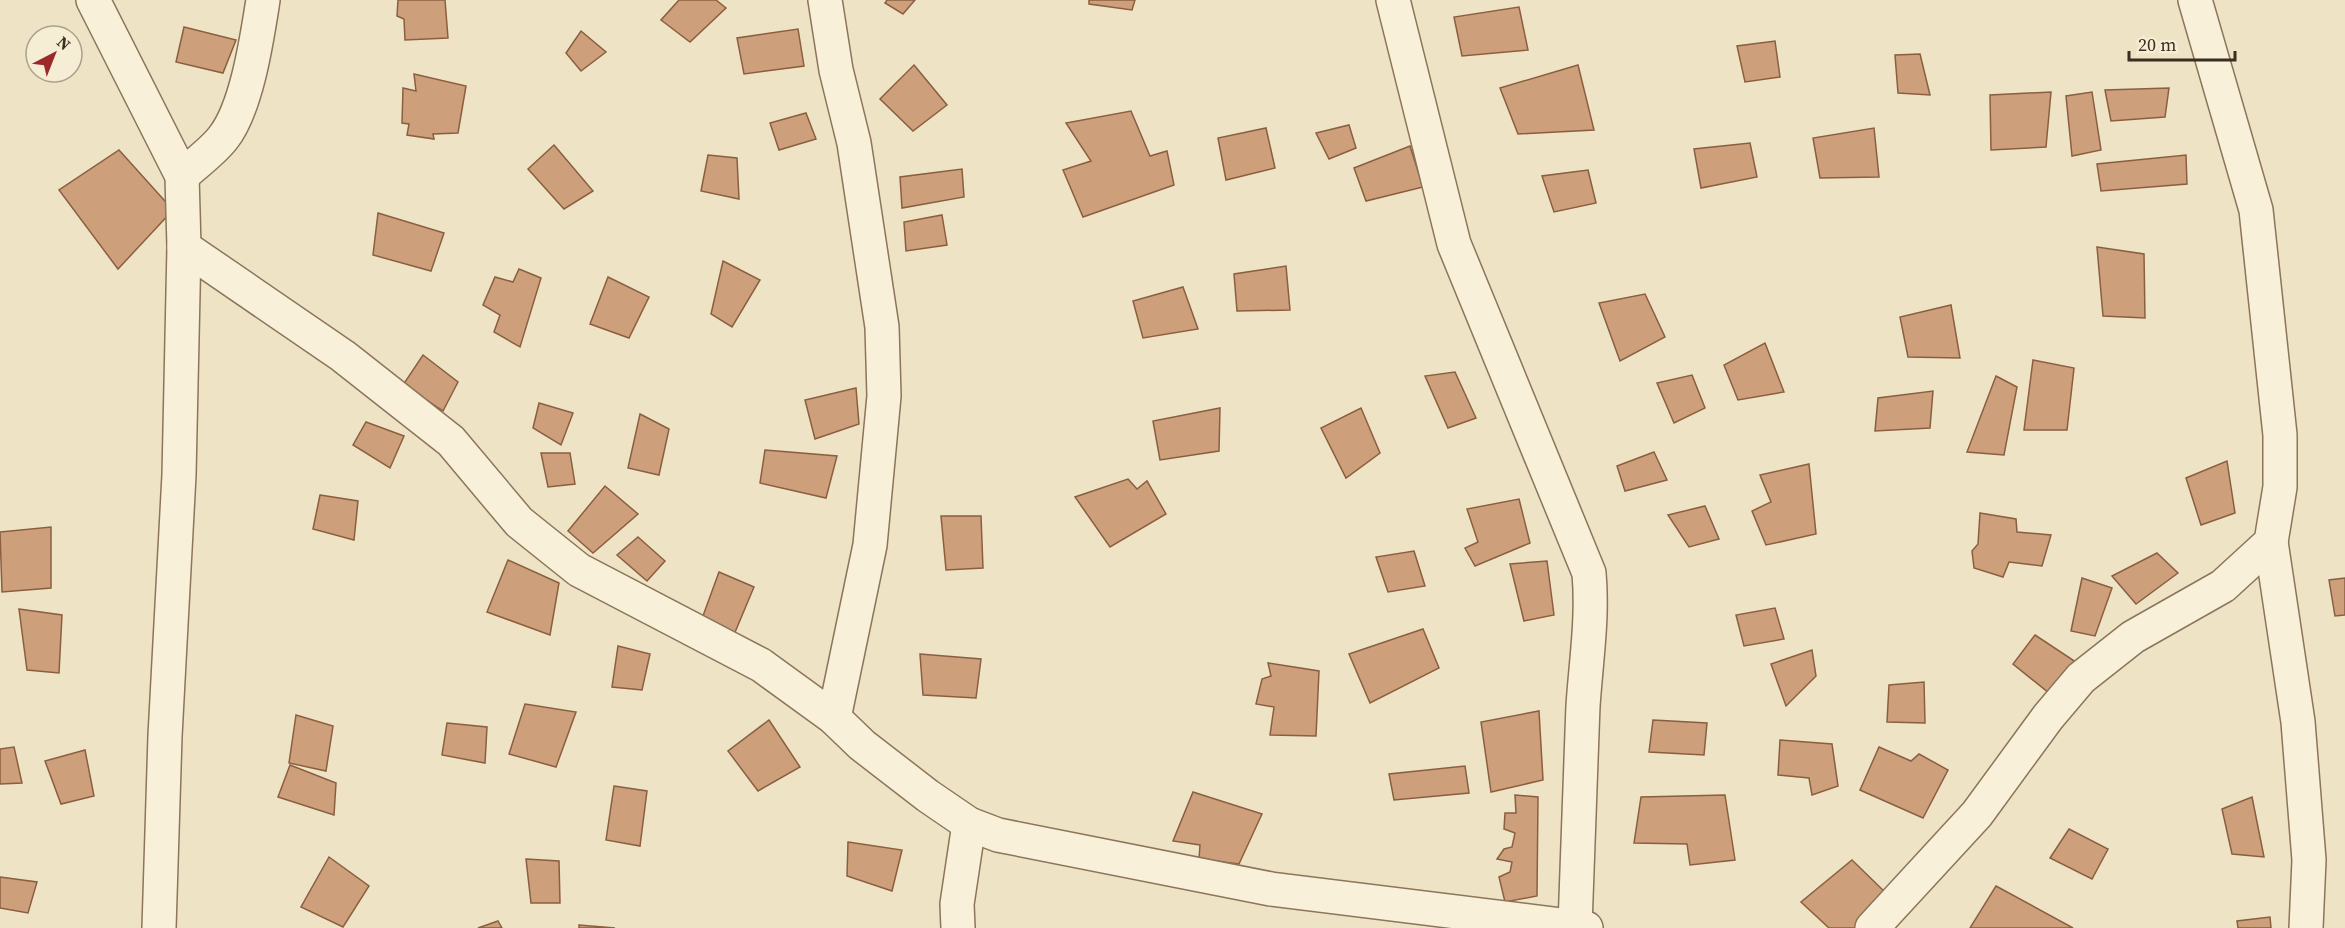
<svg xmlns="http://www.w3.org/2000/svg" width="2345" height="928" font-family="'Source Serif 4',serif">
  <rect width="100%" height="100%" fill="#efe3c5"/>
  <g fill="#ce9f7b" stroke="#8a5f40" stroke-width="1.5">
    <polygon points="398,0 445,0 448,38 405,40 404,19 397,16"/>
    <polygon points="679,0 716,0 726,8 690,42 661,20"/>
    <polygon points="887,0 915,0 903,14 885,3"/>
    <polygon points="1089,0 1135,0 1132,10 1089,4"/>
    <polygon points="1519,7 1528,50 1462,56 1454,17"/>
    <polygon points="184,27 236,40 223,73 176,62"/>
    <polygon points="798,29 804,66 744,74 737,38"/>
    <polygon points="581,31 606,52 581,71 566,53"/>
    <polygon points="1775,41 1780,77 1745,82 1737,46"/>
    <polygon points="1920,54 1930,95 1898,93 1895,55"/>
    <polygon points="914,65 947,105 913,131 880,99"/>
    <polygon points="1578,65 1594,130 1518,134 1500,88"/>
    <polygon points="414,74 466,86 458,133 433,134 434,139 407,135 409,124 402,123 403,88 416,91"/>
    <polygon points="2169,88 2165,117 2111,121 2105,90"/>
    <polygon points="2051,92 2046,147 1991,150 1990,95"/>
    <polygon points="2092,92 2101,150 2072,156 2066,96"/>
    <polygon points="1131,111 1150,156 1167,151 1174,185 1083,217 1063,170 1091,161 1066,123"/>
    <polygon points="806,113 816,139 779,150 770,123"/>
    <polygon points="1349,125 1356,148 1329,159 1316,133"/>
    <polygon points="1266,128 1275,168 1226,180 1218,138"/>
    <polygon points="1874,128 1879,177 1820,178 1813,138"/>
    <polygon points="1750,143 1757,177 1701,188 1694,149"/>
    <polygon points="554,145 593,191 564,209 528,169"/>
    <polygon points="1410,146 1423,187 1366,201 1354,168"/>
    <polygon points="119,150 173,210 118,269 59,190"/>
    <polygon points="708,155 737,158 739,199 701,191"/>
    <polygon points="2186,155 2187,184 2101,191 2097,164"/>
    <polygon points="962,169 964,197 902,208 900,177"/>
    <polygon points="1588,170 1596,203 1554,212 1542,176"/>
    <polygon points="378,213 444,233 431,271 373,255"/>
    <polygon points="942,215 947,245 906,251 904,222"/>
    <polygon points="2097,247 2144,254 2145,318 2103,316"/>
    <polygon points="723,261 760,280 732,327 711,314"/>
    <polygon points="1286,266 1290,310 1237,311 1234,274"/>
    <polygon points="519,269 541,278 520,347 494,332 500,315 483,305 495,277 513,282"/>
    <polygon points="608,277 649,297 629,338 590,324"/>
    <polygon points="1183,287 1198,329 1143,338 1133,301"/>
    <polygon points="1645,294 1665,337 1620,361 1599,303"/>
    <polygon points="1951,305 1960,358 1908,357 1900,317"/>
    <polygon points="1765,343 1784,392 1738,400 1724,365"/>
    <polygon points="423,355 458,382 443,411 403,385"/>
    <polygon points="2033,360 2074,368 2067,430 2024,430"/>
    <polygon points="1455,372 1476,418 1448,428 1425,376"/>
    <polygon points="1692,375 1705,408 1674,423 1657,383"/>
    <polygon points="1996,376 2017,387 2004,455 1967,452"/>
    <polygon points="856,388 859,424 815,439 805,400"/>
    <polygon points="1933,391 1930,428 1875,431 1878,398"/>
    <polygon points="539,403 573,413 561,445 533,428"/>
    <polygon points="1220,408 1219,451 1160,460 1153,421"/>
    <polygon points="1361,408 1380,453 1346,478 1321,428"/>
    <polygon points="640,414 669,429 659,475 628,468"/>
    <polygon points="366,422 404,436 390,468 353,445"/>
    <polygon points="765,450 837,456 826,498 760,483"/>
    <polygon points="1654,452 1667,480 1625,491 1617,466"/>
    <polygon points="541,453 570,453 575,484 548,487"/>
    <polygon points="2227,461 2235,513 2201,525 2186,478"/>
    <polygon points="1809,464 1816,534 1766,545 1752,511 1771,502 1760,475"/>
    <polygon points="1128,479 1137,489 1147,481 1166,514 1110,547 1075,497"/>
    <polygon points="605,486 638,514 593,553 568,531"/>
    <polygon points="320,495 358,501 354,540 313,529"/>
    <polygon points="1519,499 1530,543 1475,566 1465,548 1478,542 1467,509"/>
    <polygon points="1705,506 1719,539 1689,547 1668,515"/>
    <polygon points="1980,513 2016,519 2017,532 2051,535 2042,566 2009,562 2003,577 1974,568 1972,551 1978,544"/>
    <polygon points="941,516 981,516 983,568 946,570"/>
    <polygon points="51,527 51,588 2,592 0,532"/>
    <polygon points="638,537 665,561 647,581 617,555"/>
    <polygon points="1414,551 1425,586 1388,592 1376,557"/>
    <polygon points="2157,553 2178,573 2136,604 2112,576"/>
    <polygon points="508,560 559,583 550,635 487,612"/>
    <polygon points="1547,561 1554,615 1524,621 1510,564"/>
    <polygon points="719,572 754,587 733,637 700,624"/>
    <polygon points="2082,578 2112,588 2095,636 2071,631"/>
    <polygon points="2345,578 2345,615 2335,616 2329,580"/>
    <polygon points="1775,608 1784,639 1744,646 1736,615"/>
    <polygon points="19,609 62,615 59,673 27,670"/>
    <polygon points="1423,629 1439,668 1370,703 1349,654"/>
    <polygon points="2035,635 2082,666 2049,693 2013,664"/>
    <polygon points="618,646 650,654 642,690 612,687"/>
    <polygon points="1812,650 1816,676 1786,706 1771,664"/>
    <polygon points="920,654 981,659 976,698 923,695"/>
    <polygon points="1268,663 1319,671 1316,736 1270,735 1274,707 1256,704 1262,679 1271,676"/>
    <polygon points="1924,682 1925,723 1887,722 1889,685"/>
    <polygon points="525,704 576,712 556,767 509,754"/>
    <polygon points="1539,711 1543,780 1491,792 1481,722"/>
    <polygon points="296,715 333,726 326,771 289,763"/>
    <polygon points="769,720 800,767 758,791 728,751"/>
    <polygon points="1653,720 1707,723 1704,755 1649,752"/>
    <polygon points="447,723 487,727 485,763 442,755"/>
    <polygon points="1780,740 1832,744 1838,786 1812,795 1809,778 1778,775"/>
    <polygon points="14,747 22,783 0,784 0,749"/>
    <polygon points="1879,747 1911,761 1919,754 1948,770 1923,818 1860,790"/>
    <polygon points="85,750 94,796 61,804 45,761"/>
    <polygon points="290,765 336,783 334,815 278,797"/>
    <polygon points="1465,766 1469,793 1394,800 1389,774"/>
    <polygon points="614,786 647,791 640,846 606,840"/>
    <polygon points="1193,792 1262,814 1239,864 1199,859 1200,845 1173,841"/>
    <polygon points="1515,795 1538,797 1537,896 1505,902 1499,877 1510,872 1512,862 1497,859 1504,849 1512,847 1515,833 1504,829 1505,813 1516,813"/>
    <polygon points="1725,795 1735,860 1690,865 1687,844 1634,843 1641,797"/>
    <polygon points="2252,797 2264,857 2232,854 2222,809"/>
    <polygon points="2069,829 2108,849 2092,879 2050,858"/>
    <polygon points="848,842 902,850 892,891 847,876"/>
    <polygon points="329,857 369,886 343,927 301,907"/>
    <polygon points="526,859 559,861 560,903 531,903"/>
    <polygon points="1852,860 1887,894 1861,928 1829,928 1801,902"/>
    <polygon points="0,877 37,882 28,913 0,908"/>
    <polygon points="1996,886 2073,928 1970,928"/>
    <polygon points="2270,917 2271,928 2238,928 2237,921"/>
    <polygon points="498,921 502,928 478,928"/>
    <polygon points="579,925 615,928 579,928"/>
  </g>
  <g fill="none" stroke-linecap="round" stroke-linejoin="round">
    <defs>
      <g id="minor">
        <polyline points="93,0 182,176 184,247 179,475 165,736 159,928"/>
        <polyline points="825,0 836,70 854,143 882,327 884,396 870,545 834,718"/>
        <path d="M1393,0L1454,244L1589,573C1593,618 1586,661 1583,706C1580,779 1578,852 1575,926"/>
        <path d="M182,176C195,164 212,152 223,138C247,108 257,38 263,0"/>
        <polyline points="184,247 343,356 451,441 519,522 579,570 761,665 834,718 862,745 928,796 969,824 998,835 1271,889 1586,928"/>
        <polyline points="2271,542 2298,722 2309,860 2306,928"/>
        <polyline points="958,928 957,904 969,824"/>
        <polyline points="1872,928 1977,814 2048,717 2081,678 2133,637 2223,586 2271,542 2280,487 2280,435 2256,210 2195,0"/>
      </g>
    </defs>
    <use href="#minor" stroke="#8b755b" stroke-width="36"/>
    <use href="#minor" stroke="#f9f0d9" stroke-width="33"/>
  </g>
  <g transform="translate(54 54) rotate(42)"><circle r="28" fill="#f6edd5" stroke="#aba08c" stroke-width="1.5"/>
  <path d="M0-4.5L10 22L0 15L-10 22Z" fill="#9b2b2a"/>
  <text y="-9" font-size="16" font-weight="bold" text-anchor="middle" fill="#3b2d1f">N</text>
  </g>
  <path d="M2129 51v9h106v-9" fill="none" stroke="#3b2d1f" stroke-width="3"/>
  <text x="2138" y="51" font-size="18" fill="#3b2d1f" stroke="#f6edd5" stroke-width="4.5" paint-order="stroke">20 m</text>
</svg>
